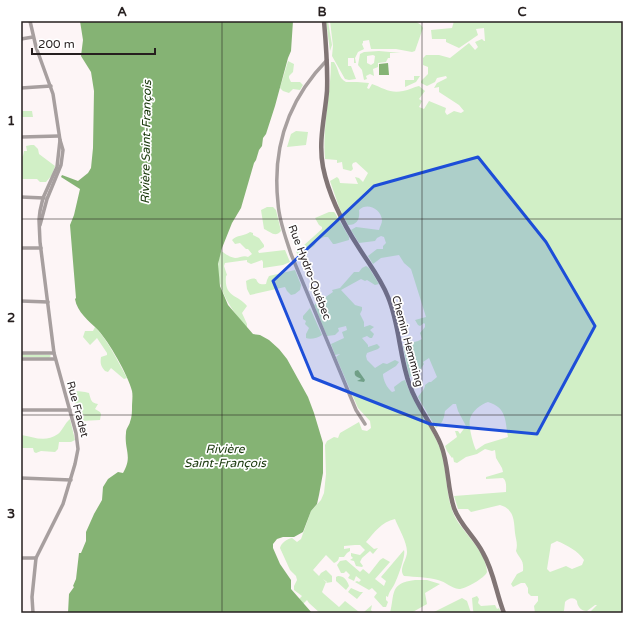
<svg xmlns="http://www.w3.org/2000/svg" width="644" height="634" font-family="'Varela Round',sans-serif">
  <rect width="100%" height="100%" fill="#fdf5f6"/>
  <g fill="#d1efc6" fill-rule="evenodd">
    <polygon points="326,21 328,21 332,45 330,51"/>
    <polygon points="330,21 415,21 421,25 423,28 416,48 415,51 412,52 396,49 371,49 369,40 363,41 363,43 362,44 364,49 358,52 355,58 356,63 354,63 354,58 348,58 348,66 351,66 356,79 349,80 345,79 332,56 333,46"/>
    <path d="M454,21H623V613H589L597,605H595L587,611C581,611 577,606 577,601C573,596 568,599 565,602L564,611L560,613H535L534,606L538,601V596H531L528,593V588L525,583H521L513,587L511,584L517,574L523,571C524,559 520,560 516,551C518,544 516,540 515,533C514,520 514,509 500,505L471,512L468,509H458L454,496L506,492C506,488 507,481 503,478L486,479V477L503,472L502,468L496,458L495,450L492,451L485,449L477,454L466,457L457,463L454,462L453,457L452,458L447,451L445,446L457,437L455,431H458L460,434L466,426L458,411L456,404H453L445,411L444,417L442,422L436,428L418,397C420,393 425,390 425,385L429,382H431L437,377L429,358L423,362L424,364L420,370L412,373V376L409,377L403,345L418,341L422,339L420,333L425,327V324L424,323L420,326L418,325L415,320L426,317L411,269L404,263L399,255L381,258L373,264L368,256L377,249H383V246L386,243L384,237L381,236L377,238L375,241L359,243L351,230L356,227L379,230C380,226 382,224 382,220C381,209 367,202 359,210C360,218 358,225 348,225L339,207L330,181L337,177L339,179L340,183L358,184L355,177L359,178L363,182L368,173L356,162L353,163L352,165L353,169L351,171L343,169L342,162L337,163V160L325,159C322,126 331,94 331,62H334C339,69 338,78 346,82H357L369,83L367,88L369,89L372,84C383,88 391,94 403,91C409,90 414,87 419,86L425,91L419,99L422,101L419,107L424,109L429,101L446,108L445,112L447,115L454,111L461,113L464,111L459,105L439,92V87L434,88L437,83L447,78L446,76L437,78L435,82L427,86L421,83V81L428,74V67L423,65V58L426,55H439L450,58L469,43L475,50L478,47L475,42L482,39L484,41H485L484,28L476,29L478,35L459,48L446,42V39H432L431,30L452,28ZM488,402C507,408 505,420 508,437L485,444L476,450C473,444 468,425 470,419C472,411 481,404 488,402ZM557,541C567,545 578,551 584,560L582,565L572,569L566,566L550,572L547,569L551,544Z"/>
    <path d="M379,51L401,53H390V58H388L386,62L378,63V67L373,69L374,76L370,74L366,76L367,79L364,80L362,70L358,65L360,54L364,52ZM373,55L375,56L374,63L371,65L367,63V56Z"/>
    <polygon points="288,61 294,64 293,72 289,76 289,78 291,82 300,82 303,85 300,90 293,89 289,93 283,91 280,88"/>
    <polygon points="414,76 420,76 416,82 405,87 405,80 414,80"/>
    <polygon points="21,111 32,111 33,117 21,117"/>
    <polygon points="296,131 308,132 306,145 287,147 291,134"/>
    <polygon points="31,145 34,145 38,149 39,154 55,166 52,175 46,182 40,182 37,179 21,179 21,157 23,156 24,151 27,151 26,146"/>
    <path d="M267,207H273L276,210L281,231C275,238 271,232 264,229L261,210Z"/>
    <polygon points="329,212 334,212 335,213 349,237 349,240 335,244 333,244 328,237 324,237 318,240 314,246 300,255 298,256 296,251 297,249 303,246 322,229 322,227 319,225 315,218"/>
    <path d="M250,232L253,233V235L259,238L264,245V247L258,251L259,253L285,250L290,262L283,265L263,268V262L262,260L251,264L247,262V260L225,263L224,266L227,275L226,276C224,298 238,294 247,306L242,313L247,324V328C228,306 211,281 221,251C226,254 229,257 235,258C240,258 244,255 248,257L252,254L248,249H246L240,243L235,244L232,240C236,235 245,236 250,232Z"/>
    <path d="M366,266L369,268L379,284L375,285L367,280L365,281L361,279L341,290L355,305L362,307V310L360,314L364,322V327L370,325L374,327L370,330L374,334L372,338H370L367,336L362,338L368,345V347L377,344L380,347L378,349L367,353L366,356L367,360L375,368L383,363L387,364L395,360L399,362L396,366L383,374C383,380 387,388 392,392L395,391L394,387L402,381L405,380C414,406 432,426 441,451C448,473 445,497 455,517C464,534 486,551 487,572C485,578 465,589 459,589C451,588 446,582 438,580C427,577 416,577 404,576C398,569 407,560 407,552C407,542 399,529 395,519C381,522 375,532 366,542L374,549L378,548L373,554L370,551L362,558L360,562L363,566L362,567L356,566L354,561L350,560L353,558L351,556V553L360,555L365,550L360,545H355L344,546V549L350,548V551L347,553L344,557H339C339,560 337,562 334,563L326,555L313,570L319,576L321,573L326,570L332,576V582L326,583L327,582L323,579L326,582L322,592L324,594L339,607L345,601L359,612H364L372,605L371,610L373,613H320L309,603L307,600L303,604L299,599L302,596L294,590V586L297,580L296,576L290,570L280,548C281,543 287,539 292,538L297,542L301,539L311,511L321,500L324,493L326,474L325,445L327,441L334,437L338,438L340,433L359,422L362,430L367,431L371,428L370,421L358,408L336,357L340,354L335,355L331,344L344,338L342,332L347,330L346,326L338,328L339,331L335,335L327,336L314,305L333,292L332,290L340,288L354,272H359L362,268Z"/>
    <path d="M295,270L301,285L300,290L295,294L291,295L287,291L285,287L250,295L247,289L246,281C250,279 252,278 256,279C258,284 261,285 266,284L267,280L269,276Z"/>
    <path d="M310,308L322,335C318,338 310,340 306,338V334L309,328L305,324L306,321L303,319V316Z"/>
    <path d="M95,327C109,342 117,360 127,378L124,379L111,368L108,372L105,371C101,366 100,364 101,357L107,355V353L97,338L90,345L83,337L85,331H93Z"/>
    <polygon points="21,354 50,355 51,356 49,358 21,357"/>
    <path d="M77,391L85,392L89,393C91,400 91,403 98,404L95,409L100,412L101,414L100,420L81,421V418L85,415L79,414L75,403L76,397L74,395Z"/>
    <path d="M70,419L75,440L71,442H59L58,449L55,452L41,451L36,453L34,452L33,448H21V435C34,437 45,443 58,434C62,431 65,423 70,419Z"/>
    <path d="M404,550C406,555 398,577 395,583C393,588 389,591 388,597L386,596V600L388,602L386,607H383L374,597L377,593L372,588L369,590L355,582L357,581L359,582L361,580L356,576L354,581L348,578L350,575L346,571L344,573H341L337,565L340,561L346,560L360,572L363,569L369,574L380,560L383,558L390,562L375,579L384,586L386,581L381,577Z"/>
    <path d="M338,576C344,576 347,580 349,586L346,590L336,581V577Z"/>
    <path d="M415,580H427L440,584L425,593L427,604L411,613H390C395,594 389,583 415,580Z"/>
    <polygon points="351,588 360,592 363,592 371,599 363,592 357,599 348,592"/>
    <polygon points="477,596 479,599 478,603 481,606 495,605 497,609 499,608 501,613 474,613 473,610 472,598"/>
    <polygon points="462,598 467,601 471,613 432,613"/>
  </g>
  <g fill="#85b374">
    <path d="M80,21H293L291,51L288,58L275,106L266,134L263,138L262,146L259,150L256,160L254,163L241,208L232,223L222,248L218,264L220,286L228,305L253,334L260,335L269,340L279,349L287,359L308,397L314,413L323,443V473L319,495L317,504L311,511L303,532L294,537H283L277,539L273,544V548L280,564L291,580V589L312,613H68L69,594L74,587L73,586L76,579L79,553H81L86,541V532L94,514L102,500L103,487L108,479L118,472L123,473C133,456 124,450 126,433C126,428 129,426 130,422C132,417 132,411 132,407C132,402 133,396 132,391C128,375 109,342 98,330C89,321 77,312 75,299L76,298L70,225L74,215L80,189L61,177L62,175L78,181L88,173L91,168L93,148L94,91L91,72L81,56L83,40Z"/>
    <polygon points="388,63 389,75 379,75 379,64"/>
    <path d="M358,370L365,380L364,382L357,381L361,379C359,377 353,377 355,371Z"/>
  </g>
  <g fill="none" stroke-linecap="round" stroke-linejoin="round">
    <g stroke="#a79f9f" stroke-width="3.5">
      <polyline points="30,21 36,47 53,94 60,140 63,150 61,165 47,199 40,225"/>
      <polyline points="21,39 33,37"/>
      <path d="M327,60C288,100 272,148 278,203C279,221 286,238 291,254L356,410L365,424"/>
      <polyline points="21,88 51,86"/>
      <polyline points="21,137 59,136"/>
      <polyline points="21,197 44,198"/>
      <polyline points="21,248 41,248"/>
      <polyline points="21,301 48,302"/>
      <polyline points="21,353 54,353"/>
      <polyline points="21,359 55,359"/>
      <polyline points="21,410 70,410"/>
      <polyline points="21,478 71,480"/>
      <polyline points="21,558 36,558"/>
      <polyline points="33,613 32,597 36,558 63,504 75,464 78,449 76,433 54,353 40,242 39,220 40,211 43,198 57,167 60,140"/>
    </g>
    <path stroke="#817575" stroke-width="4.5" d="M324,21C326,44 328,67 327,91C325,116 318,141 323,167C329,197 342,222 359,248C369,264 381,279 388,297C400,326 399,357 410,386C417,407 433,425 441,445C449,465 447,487 454,508C460,525 475,537 483,553C494,572 496,593 504,613"/>
  </g>
  <path fill="#1d4ed8" fill-opacity="0.2" stroke="#1d4ed8" stroke-width="3" stroke-linejoin="round" d="M478,157L546,242L595,326L537,434L430,424L313,378L273,281L374,186Z"/>
  <path fill="none" stroke="#261f1f" stroke-width="1" stroke-opacity="0.55" d="M222,21V613M422,21V613M21,219H623M21,415H623"/>
  <g text-anchor="middle" stroke-width="3.5" stroke-linejoin="round" paint-order="stroke">
    <g font-size="11" fill="#261f1f" stroke="#fff">
      <text transform="translate(310 272) rotate(69)" y="4">Rue Hydro-Québec</text>
      <text transform="translate(408 341) rotate(75)" y="4">Chemin Hemming</text>
      <text transform="translate(78 409) rotate(75)" y="4">Rue Fradet</text>
    </g>
    <g font-size="12" font-style="italic" fill="#18370a" stroke="#fff">
      <text transform="translate(146 142) rotate(-89)" y="4">Rivière Saint-François</text>
      <text x="225" y="453">Rivière<tspan x="225" dy="14">Saint-François</tspan></text>
    </g>
  </g>
  <rect width="644" height="634" fill="none" stroke="#ffffff" stroke-width="44"/>
  <path d="M32 48v6h123v-6" fill="none" stroke="#261f1f" stroke-width="2"/>
  <text x="38" y="48" font-size="12" fill="#261f1f" stroke="#ffffff" stroke-width="3" paint-order="stroke">200 m</text>
  <rect x="22" y="22" width="600" height="590" fill="none" stroke="#261f1f" stroke-width="1.5"/>
  <g font-size="13" text-anchor="middle" font-weight="bold" fill="#261f1f">
    <text x="122" y="16">A</text>
    <text x="322" y="16">B</text>
    <text x="522" y="16">C</text>
    <text x="11" y="125">1</text>
    <text x="11" y="322">2</text>
    <text x="11" y="518">3</text>
  </g>
</svg>
